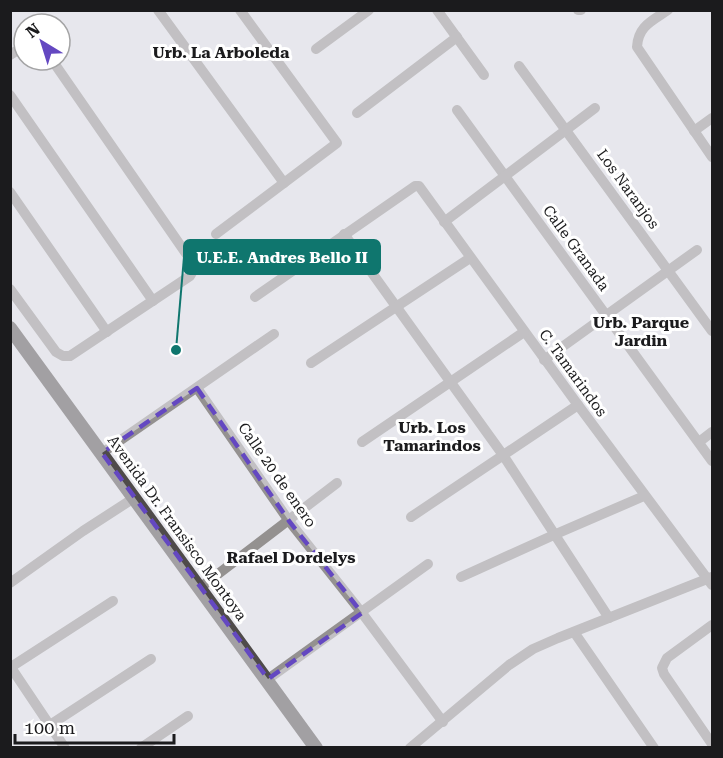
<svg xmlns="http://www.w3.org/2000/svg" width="723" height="758" font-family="'Roboto Serif',serif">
  <rect width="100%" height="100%" fill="#e7e7ed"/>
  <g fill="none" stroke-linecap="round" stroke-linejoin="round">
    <g stroke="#949190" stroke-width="10">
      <polyline points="158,10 284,183"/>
      <polyline points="437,10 484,75"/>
      <polyline points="578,10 581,10"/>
      <path d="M668,10C652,21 638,26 637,47L712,157"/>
      <polyline points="316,49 369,10"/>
      <polyline points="10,55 24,46"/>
      <polyline points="519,66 712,331"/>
      <polyline points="10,95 153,301"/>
      <polyline points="457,110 712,461"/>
      <polyline points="357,113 457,37"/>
      <polyline points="694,131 712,118"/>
      <polyline points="10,192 107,332"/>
      <polyline points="444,222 595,108"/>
      <polyline points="216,234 337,143 240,10"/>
      <polyline points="344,234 503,455 609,618"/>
      <polyline points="10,289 56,352 63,356 70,356 190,276 193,271 194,265 52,60"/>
      <polyline points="255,297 415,186 419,186 578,405 712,585"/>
      <polyline points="544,360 697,250"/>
      <polyline points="311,363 470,258"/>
      <polyline points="197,388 289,521 362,613 443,722"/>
      <polyline points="362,442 524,332"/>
      <polyline points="699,442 712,432"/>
      <polyline points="102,453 274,334"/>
      <polyline points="411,517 578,405"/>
      <polyline points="461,577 556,534 644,496"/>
      <polyline points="10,583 83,531 134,498"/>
      <polyline points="201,587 337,483"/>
      <polyline points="712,625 667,658 662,668 664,674 712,744"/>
      <polyline points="574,632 654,748"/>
      <polyline points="10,666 65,748"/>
      <polyline points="11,667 113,601"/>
      <polyline points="268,679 428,564"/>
      <polyline points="50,725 151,659"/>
      <polyline points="141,748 188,716"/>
      <polyline points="410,748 509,665 533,649 558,638 712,577"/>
    </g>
    <polyline stroke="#4f4b4a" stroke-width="14" points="10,328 316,748"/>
  </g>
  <path d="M0 0H723V758H0ZM197,388L289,521L362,613L268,679L102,453Z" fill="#e7e7ed" fill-opacity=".55" fill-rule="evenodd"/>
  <path fill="none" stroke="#6448c1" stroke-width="4.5" stroke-dasharray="12 8" stroke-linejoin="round" d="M197,388L289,521L362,613L268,679L102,453Z"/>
  <g text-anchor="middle" stroke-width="6" stroke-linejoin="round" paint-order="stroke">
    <g font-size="15" fill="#1b1b1d" stroke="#fff">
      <text transform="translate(628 189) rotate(54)" y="5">Los Naranjos</text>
      <text transform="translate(576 248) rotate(54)" y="5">Calle Granada</text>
      <text transform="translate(573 373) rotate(54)" y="5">C. Tamarindos</text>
      <text transform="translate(277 475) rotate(55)" y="5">Calle 20 de enero</text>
      <text transform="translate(177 528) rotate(54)" y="5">Avenida Dr. Fransisco Montoya</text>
    </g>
    <g font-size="16" font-weight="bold" fill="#1b1b1d" stroke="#fff">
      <text x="221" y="58">Urb. La Arboleda</text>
      <text x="641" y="328">Urb. Parque<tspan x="641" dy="18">Jardin</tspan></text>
      <text x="432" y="433">Urb. Los<tspan x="432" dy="18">Tamarindos</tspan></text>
      <text x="291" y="563">Rafael Dordelys</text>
    </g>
  </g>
  <path fill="none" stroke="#0f766e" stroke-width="2" d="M176 350L184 257"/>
  <circle fill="#0f766e" stroke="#fff" stroke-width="2" cx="176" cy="350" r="6"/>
  <rect fill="#0f766e" stroke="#0f766e" stroke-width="2" x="184" y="240" width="196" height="34" rx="6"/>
  <g font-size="16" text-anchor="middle" font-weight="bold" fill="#fff">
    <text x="282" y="263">U.E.E. Andres Bello II</text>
  </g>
  <rect width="723" height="758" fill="none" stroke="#1b1b1d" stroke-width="24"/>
  <g transform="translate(42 42) rotate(322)"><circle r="28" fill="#ffffff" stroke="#a4a4a5" stroke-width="1.5"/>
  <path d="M0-4.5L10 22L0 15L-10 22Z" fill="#6448c1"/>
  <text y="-9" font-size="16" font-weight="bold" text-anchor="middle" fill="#1b1b1d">N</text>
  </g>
  <path d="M15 734v9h159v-9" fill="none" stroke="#1b1b1d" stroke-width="3"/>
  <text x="24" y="734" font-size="18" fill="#1b1b1d" stroke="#ffffff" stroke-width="4.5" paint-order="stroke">100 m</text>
</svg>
